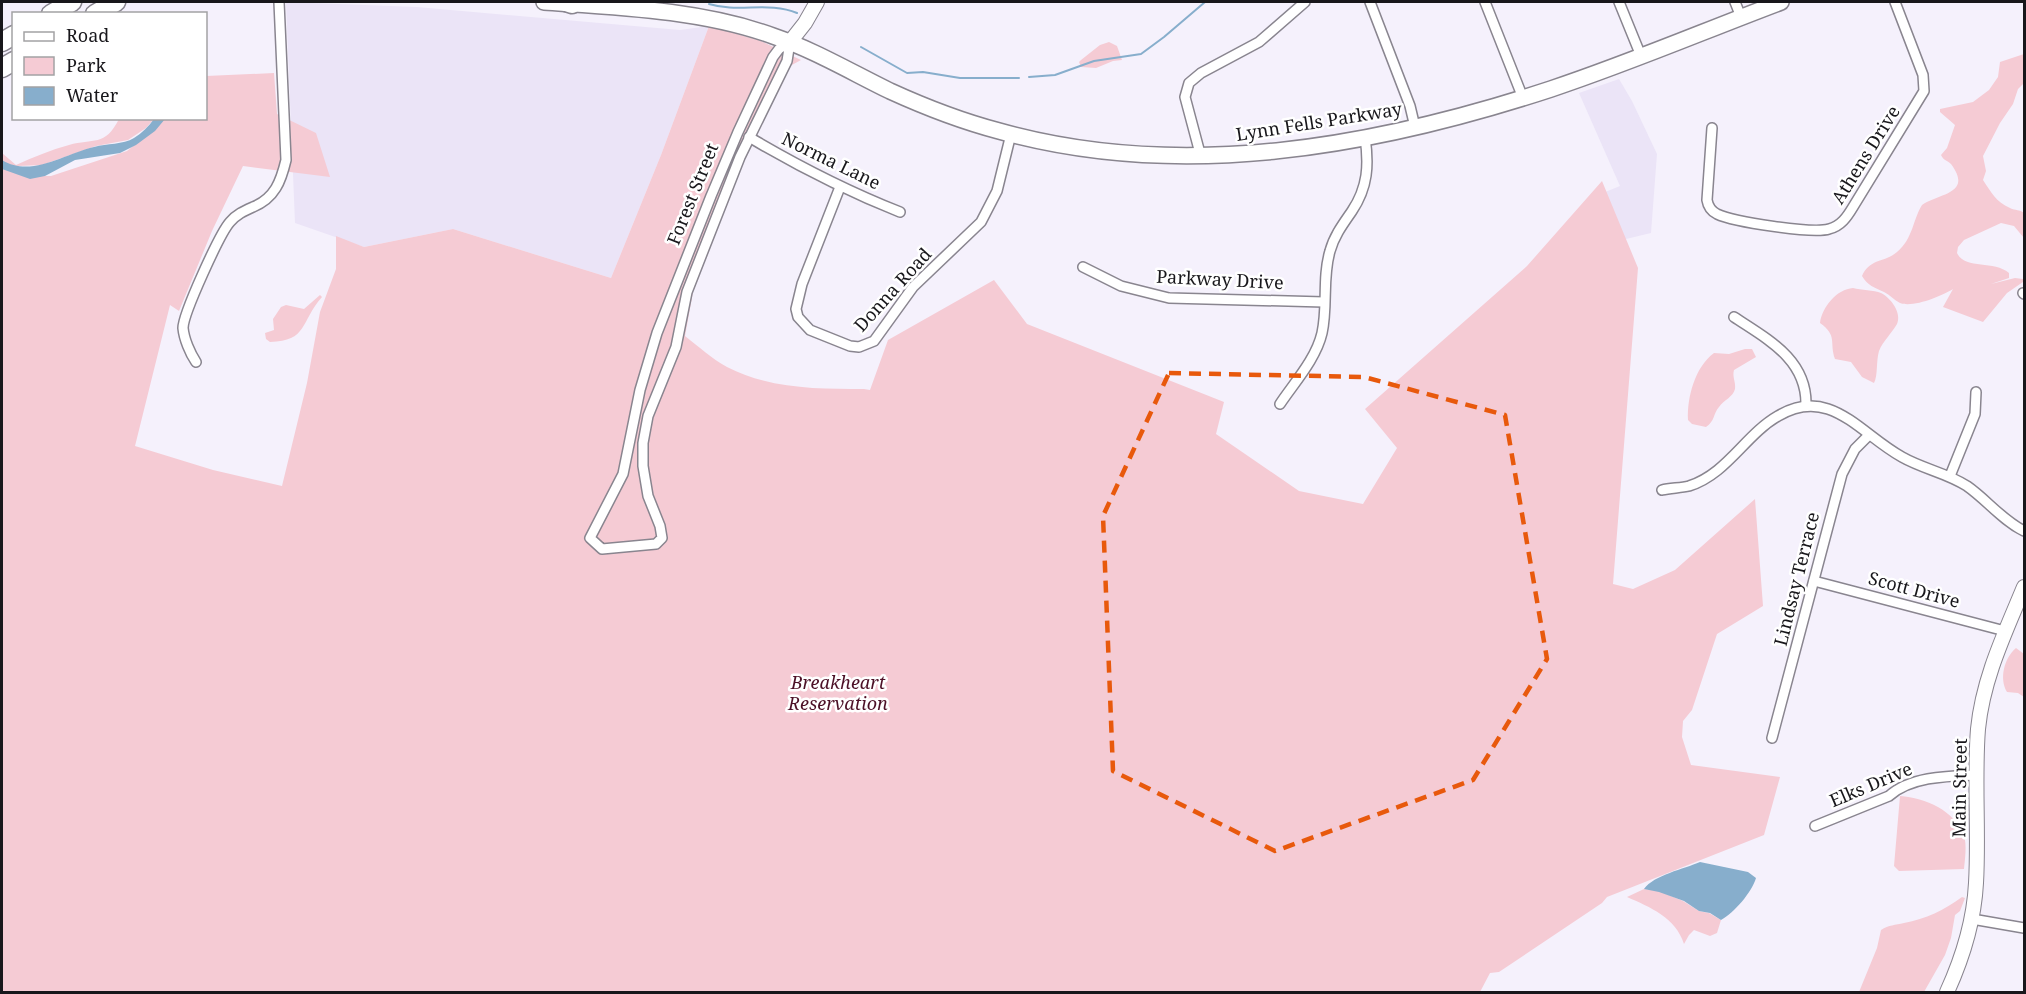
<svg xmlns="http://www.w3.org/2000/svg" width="2026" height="994" font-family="'Noto Serif',serif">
  <rect width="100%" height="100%" fill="#f5f1fc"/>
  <g fill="#ebe4f7">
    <polygon points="286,2 417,7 680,30 709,26 661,155 611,278 453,229 364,247 295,223"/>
    <polygon points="1619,79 1632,101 1657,154 1651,233 1601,245 1588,199 1620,186 1579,93"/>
  </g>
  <g fill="#f5cbd4">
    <path d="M709,26L761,41L801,60L790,66L745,158L693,292L685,336C698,346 712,359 727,367C770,389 817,389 864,389L870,390L888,340L994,280L1027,324L1224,402L1216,434L1299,491L1363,504L1397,448L1365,409L1527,266L1602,181L1638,268L1613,584L1633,589L1675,570L1755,499L1763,606L1717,634L1692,710L1683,721L1682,737L1691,765L1780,777L1764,835L1607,897L1602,903L1499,972L1490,973L1480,992H2V153L16,165C33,157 51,150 69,145C93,138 105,147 119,119H154L146,128L128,140L96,146L42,165L18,166L29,176H51L127,151L154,129L160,119L206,118V76L274,73L277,114L316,133L330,177L243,166L212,231L179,311L170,305L135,446L213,470L282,486L307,383L320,312L336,269V236L364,247L453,229L611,278L661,155Z"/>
    <polygon points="1109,42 1117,46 1122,60 1113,61 1096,68 1081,67 1079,62 1081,60 1100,45"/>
    <path d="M2024,54V83L2018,89L2013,104L2000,123L1983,156L1986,171L1983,180C1991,192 1996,202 2010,208C2016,211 2019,209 2024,213V238L2014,226L2001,223L1964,240L1958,247L1957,253C1965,270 1994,260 2009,273V278L1991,284L2015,278L2023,279V282L2007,293L1983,322L1943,307L1953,289C1942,296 1913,308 1900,303C1894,300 1890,295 1884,292C1875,288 1867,285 1862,276C1870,258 1884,263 1897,252C1913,239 1913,219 1922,205C1940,193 1973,194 1951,164C1947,160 1944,161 1941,155L1947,148L1955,125L1940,112V109L1973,102L1989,90L1998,77L2000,62Z"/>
    <path d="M1853,288C1861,290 1874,290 1881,293C1891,298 1902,313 1897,324C1892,333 1883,341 1879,351C1876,361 1878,376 1874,383L1862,377L1851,362L1835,359C1829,342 1838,336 1820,323C1822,307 1837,289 1853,288Z"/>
    <path d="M320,295L322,297C300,322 308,341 270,342L266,339L265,333L274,330L273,319L281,307L286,305L304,309Z"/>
    <path d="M1745,349H1752L1756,357L1734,370C1732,377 1736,382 1735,389C1733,397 1724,400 1719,407C1713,414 1715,421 1706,427L1692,424L1688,420C1687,397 1695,367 1714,353L1729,354Z"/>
    <path d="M2016,648L2024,654V697L2018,693L2007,692C1999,679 2004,658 2016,648Z"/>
    <path d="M1900,796C1926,798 1954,810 1964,836C1967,845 1965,859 1964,869L1899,871L1894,866Z"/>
    <path d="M1644,889L1659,891L1683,901L1699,911L1709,913L1721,920L1717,933L1710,936L1694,930L1689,935L1684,944C1676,918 1650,907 1627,897Z"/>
    <path d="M1962,897L1965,898L1960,911L1955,915L1951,938L1945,955L1924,992H1859L1877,948L1881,930C1889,925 1895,925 1904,923C1926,919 1944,910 1962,897Z"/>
  </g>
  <g fill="#87aecc">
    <path d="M154,119H165L155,131L136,145L120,153L75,160L45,176L30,179L2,169V160C31,178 64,154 94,147C107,143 123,145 134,138C142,133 149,126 154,119Z"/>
    <path d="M1700,862L1748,872L1756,878C1752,892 1734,913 1721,920L1710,913L1699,911L1684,901L1659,892L1644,889C1654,875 1684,869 1700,862Z"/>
  </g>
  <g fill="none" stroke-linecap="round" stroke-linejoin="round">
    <g stroke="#87aecc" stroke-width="2">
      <path d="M709,4C738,13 769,1 797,13"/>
      <polyline points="861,47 907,73 923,72 960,78 1019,78"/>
      <polyline points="1029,77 1055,75 1094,61 1141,54 1164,37 1205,2"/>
    </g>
    <defs>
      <g id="street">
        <polyline points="1370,2 1410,106 1415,127"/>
        <polyline points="1485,2 1523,98"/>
        <polyline points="1619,2 1641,56"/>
        <polyline points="1735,2 1741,17"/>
        <polygon points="790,42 787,61 740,157 687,292 676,347 648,416 643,443 643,466 648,496 660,526 662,538 656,544 602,549 590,538 623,474 640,390 657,333 711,196 738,132 773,57 779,49"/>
        <path d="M1712,128L1707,200C1708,206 1711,211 1717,214C1734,222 1813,234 1829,229C1841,226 1847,217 1853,207L1924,91L1923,75L1895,2"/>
        <path d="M749,137C798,166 847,191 900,212"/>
        <polyline points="1201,157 1185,97 1189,83 1201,73 1259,42 1305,2"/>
        <polyline points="840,187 802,284 796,309 798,317 810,330 850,346 859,347 874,341 913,287 981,222 997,191 1011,134"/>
        <polyline points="1083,267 1121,286 1169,298 1324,302"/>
        <polyline points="2023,293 2024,294"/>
        <path d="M1734,317C1767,339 1807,359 1806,405"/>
        <path d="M196,362C190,353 184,339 183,328C183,314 220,233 230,222C237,214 244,211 253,207C275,198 281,181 286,160L279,2"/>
        <path d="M1280,404C1294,383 1316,359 1322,333C1328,306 1322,278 1330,251C1334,236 1343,224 1352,211C1368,187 1369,165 1365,137"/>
        <polyline points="1950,476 1975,414 1976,392"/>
        <path d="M1662,490C1670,488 1681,488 1689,486C1727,474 1745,435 1778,416C1830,385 1860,434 1902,457C1923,469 1947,473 1967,486C1987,500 2002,520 2024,531"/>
        <polyline points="1814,581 2005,631"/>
        <polyline points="1772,738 1842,474 1855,449 1869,435"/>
        <path d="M1815,826L1889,796C1911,776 1949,776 1977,775"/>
        <polyline points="1972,919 2024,928"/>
      </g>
      <g id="secondary">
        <polyline points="790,42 805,23 817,2"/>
        <path d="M1947,992C1963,957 1974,922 1976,883C1979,832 1974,780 1978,729C1983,678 2005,633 2024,587"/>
      </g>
      <path id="primary" d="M544,2C619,7 702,10 773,36C814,50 851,72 890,91C925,107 961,121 999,131C1181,182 1374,147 1551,89C1629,63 1704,31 1781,2"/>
      <g id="highway">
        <polyline points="566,2 572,4"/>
        <polyline points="51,14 72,2"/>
        <polyline points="95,14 116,2"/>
        <polyline points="2,42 14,35"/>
        <polyline points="2,68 14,61"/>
      </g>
    </defs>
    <use href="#street" stroke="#89858f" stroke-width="12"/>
    <use href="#secondary" stroke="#89858f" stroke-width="16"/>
    <use href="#primary" stroke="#89858f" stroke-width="18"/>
    <use href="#highway" stroke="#89858f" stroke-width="21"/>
    <use href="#street" stroke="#fff" stroke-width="9"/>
    <use href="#secondary" stroke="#fff" stroke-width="14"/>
    <use href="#primary" stroke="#fff" stroke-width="15"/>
    <use href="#highway" stroke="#fff" stroke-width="18"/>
  </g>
  <path fill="none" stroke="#e8590c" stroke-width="4.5" stroke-dasharray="12 8" stroke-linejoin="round" d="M1169,373L1364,377L1505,415L1547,659L1473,780L1275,851L1113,771L1103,516Z"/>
  <g text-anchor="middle" stroke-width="5" stroke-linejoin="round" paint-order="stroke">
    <g font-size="18" fill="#18171b" stroke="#fff">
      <text transform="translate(1319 122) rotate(-9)" y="6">Lynn Fells Parkway</text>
      <text transform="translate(1866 155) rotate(-58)" y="6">Athens Drive</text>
      <text transform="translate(831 161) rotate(26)" y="6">Norma Lane</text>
      <text transform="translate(693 194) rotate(-68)" y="6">Forest Street</text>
      <text transform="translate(1220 280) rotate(3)" y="6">Parkway Drive</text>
      <text transform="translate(893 290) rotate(-48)" y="6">Donna Road</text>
      <text transform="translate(1797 579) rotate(-76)" y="6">Lindsay Terrace</text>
      <text transform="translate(1914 590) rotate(15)" y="6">Scott Drive</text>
      <text transform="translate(1871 785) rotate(-23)" y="6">Elks Drive</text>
      <text transform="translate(1960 788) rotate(-89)" y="6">Main Street</text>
    </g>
    <g font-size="18" font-style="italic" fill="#4c1026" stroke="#fff">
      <text x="838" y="689">Breakheart<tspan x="838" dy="21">Reservation</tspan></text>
    </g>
  </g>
  <rect width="2026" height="994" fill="none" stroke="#18171b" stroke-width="6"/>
  <rect x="12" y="12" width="195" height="108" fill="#ffffff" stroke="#a3a2a4" stroke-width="1.5"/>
  <rect x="24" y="32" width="30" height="9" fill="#ffffff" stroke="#a3a2a4" stroke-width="1.5"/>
  <text x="66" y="42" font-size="18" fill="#18171b">Road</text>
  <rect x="24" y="57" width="30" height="18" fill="#f5cbd4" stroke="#a3a2a4" stroke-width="1.5"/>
  <text x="66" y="72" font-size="18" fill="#18171b">Park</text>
  <rect x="24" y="87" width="30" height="18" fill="#87aecc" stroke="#a3a2a4" stroke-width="1.5"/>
  <text x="66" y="102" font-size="18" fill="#18171b">Water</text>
</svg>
